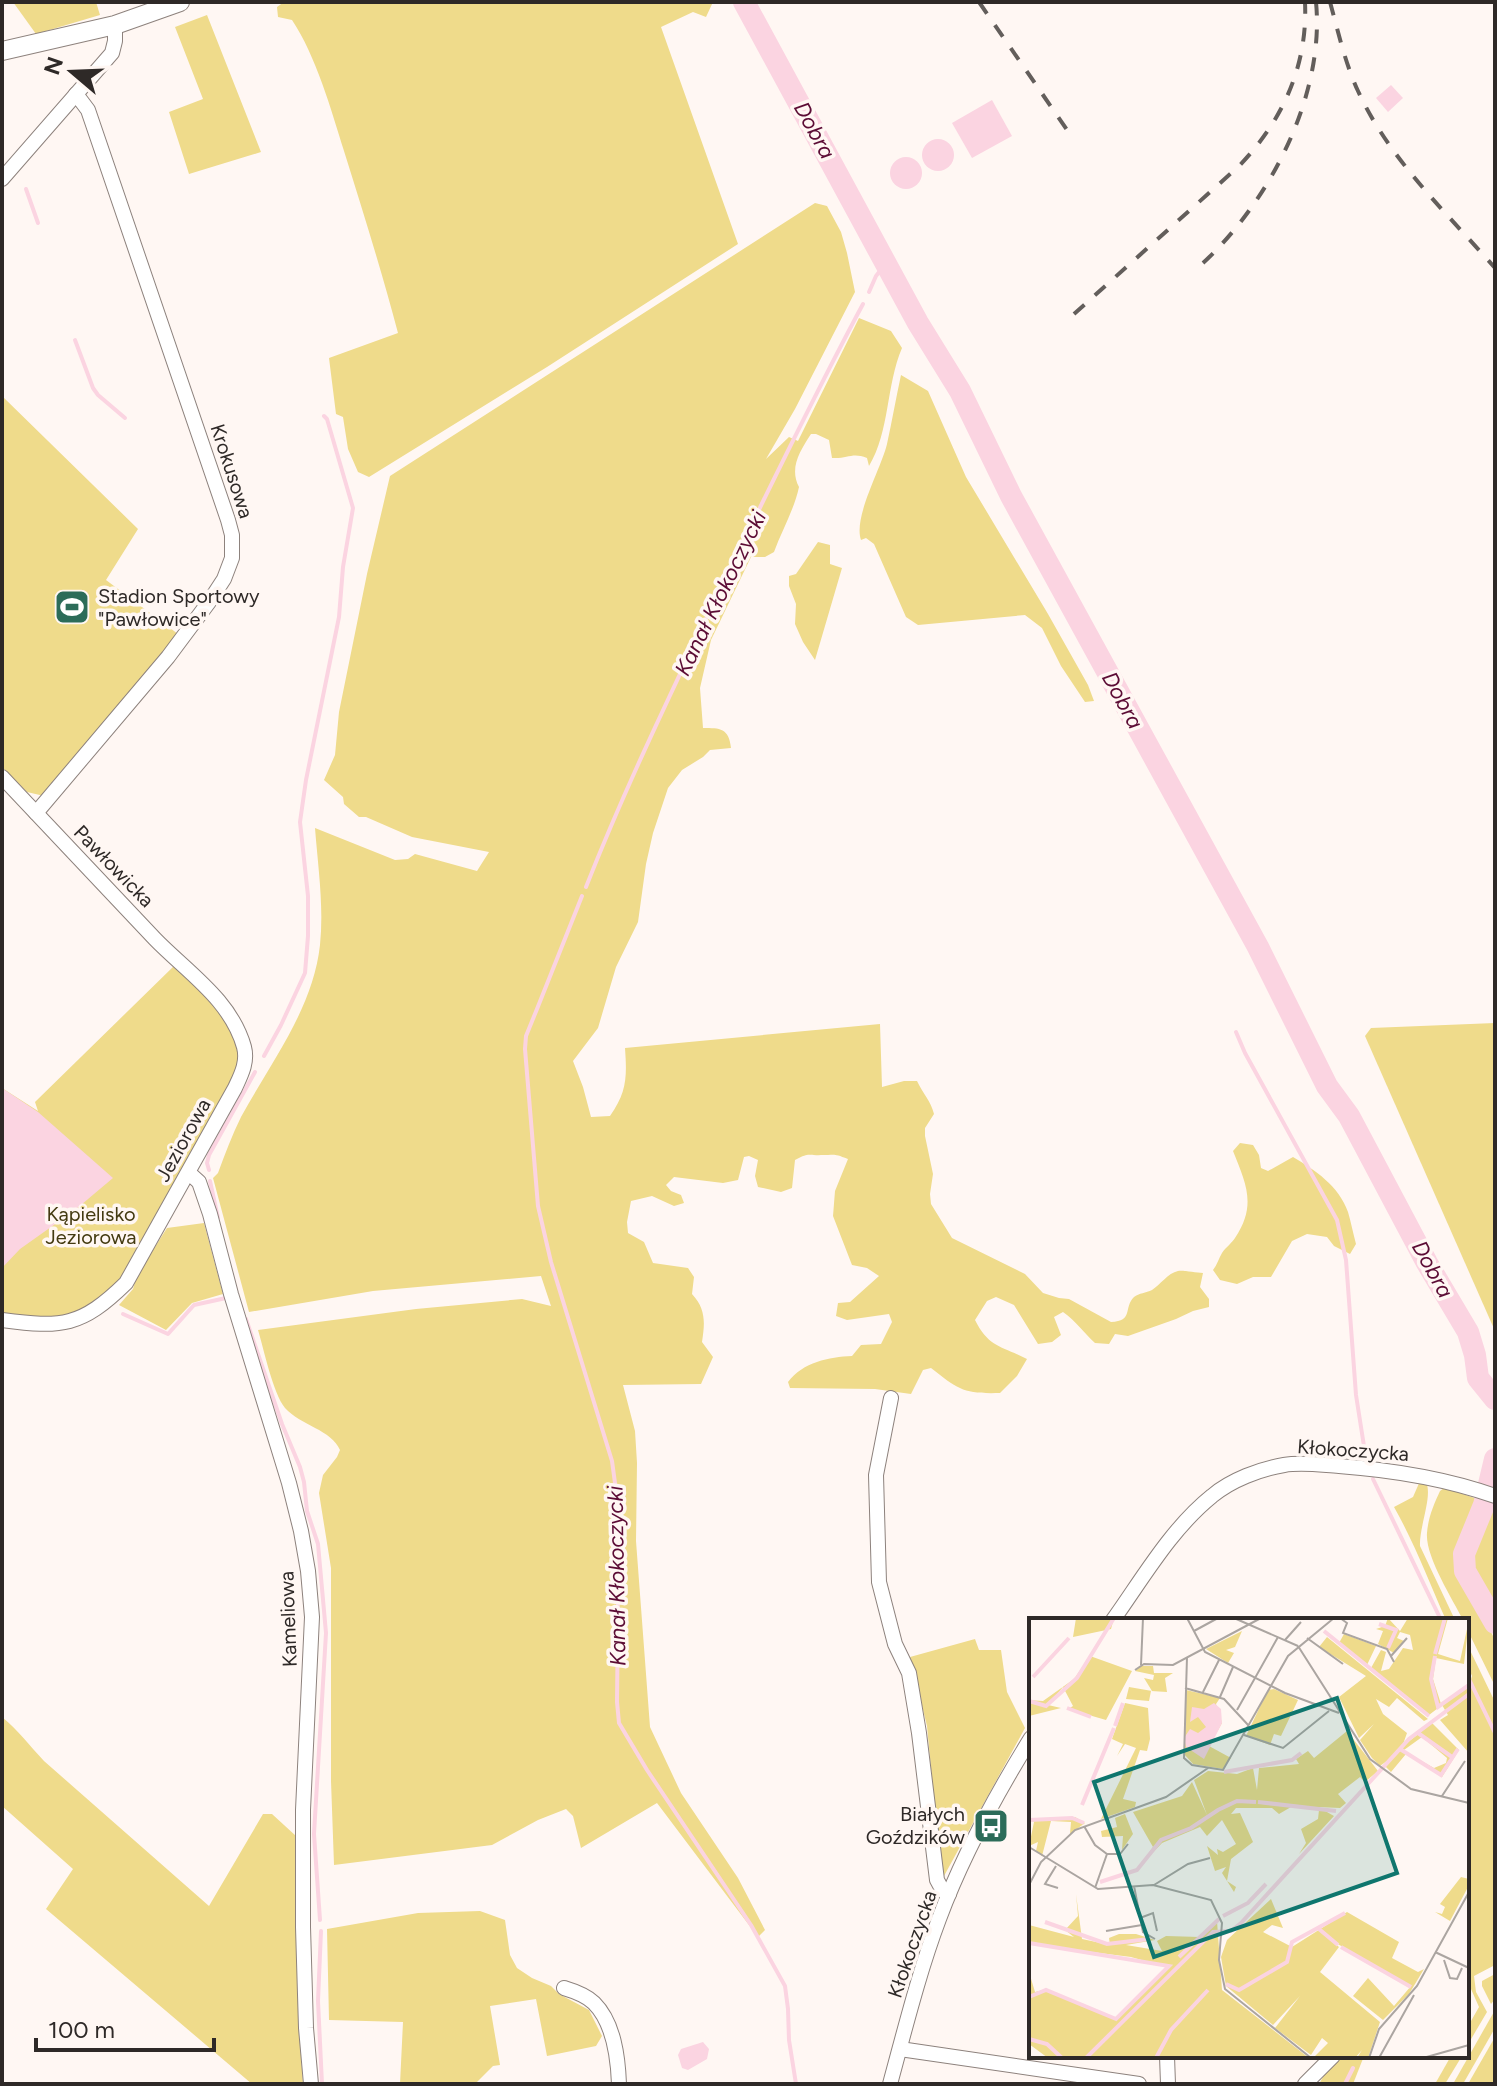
<svg xmlns="http://www.w3.org/2000/svg" width="1497" height="2086" font-family="Figtree,sans-serif">
  <rect width="100%" height="100%" fill="#fff7f3"/>
  <g fill="#efdb8b">
    <polygon points="13,2 96,2 100,15 36,34"/>
    <path d="M284,2H713L706,17L693,12L661,27L738,244L547,367L369,477L358,472L348,449L343,417L336,414L329,358L398,333C382,272 363,212 344,151C331,109 316,56 292,20L278,17L277,7Z"/>
    <polygon points="207,15 261,152 189,174 169,112 203,99 175,27"/>
    <path d="M815,203L827,206L841,232L847,253L855,292L795,409L766,459L789,437L798,441L859,318L891,331L902,348C886,385 890,431 869,466L867,458C852,452 848,459 832,458L829,440L816,434H811C800,451 789,468 799,487C794,510 782,530 774,552L765,557H751L711,640L700,688L703,728C720,728 729,728 731,748L710,750L703,757L682,770L668,788L653,833L646,864L638,922L616,967L598,1028L573,1061L583,1087L591,1117L610,1116C627,1092 627,1077 625,1048L880,1024L882,1087L904,1081H917C923,1094 931,1101 934,1114L925,1128V1136L933,1174L930,1194L931,1204L952,1238L1025,1274L1043,1293L1059,1298L1069,1299L1111,1322C1134,1321 1123,1308 1134,1297C1139,1293 1146,1293 1152,1290C1160,1285 1168,1273 1178,1271C1183,1270 1196,1273 1203,1273L1200,1287L1209,1299V1307L1193,1311L1176,1319L1128,1336L1115,1334L1109,1344L1095,1343C1084,1333 1076,1321 1063,1312L1054,1317L1061,1335L1052,1342L1038,1344L1014,1305L996,1297L987,1301L975,1320C989,1348 1002,1346 1027,1359L1017,1376L1000,1393C964,1394 959,1390 931,1368L923,1370L911,1394L875,1389L790,1388L788,1382C803,1362 829,1357 852,1356L861,1345L881,1344L892,1322L889,1314L847,1320L836,1316L838,1303L850,1302L879,1276L867,1268L852,1265L833,1216L835,1191L848,1159C833,1153 836,1155 821,1155C806,1156 811,1152 795,1160L792,1188L781,1192L758,1187L755,1176L758,1160L749,1156L744,1157L738,1180L723,1183L674,1177L666,1185L671,1191L681,1195L684,1203L674,1206L652,1196L631,1201L627,1222L628,1233L644,1242L653,1263L688,1268L694,1277L692,1294C706,1309 705,1323 702,1342L713,1357L701,1384L623,1385L635,1431L637,1463L636,1541L650,1727L681,1793L738,1878L765,1930L758,1937L657,1803L581,1848L573,1816L566,1809L538,1820L492,1845L334,1865L331,1781V1568L319,1493L323,1475L337,1457L340,1450C332,1430 300,1425 285,1408C273,1393 264,1350 258,1330L416,1309L522,1299L551,1306L541,1276L373,1291L249,1312L213,1178L218,1173C225,1154 232,1135 241,1117C271,1062 313,1009 320,945C324,906 318,867 315,828L395,860L408,859L415,854L477,871L489,852L412,837L366,817H359L344,804L343,797L324,780L335,755L339,712L367,574L390,476Z"/>
    <path d="M901,375L928,391L966,477L1048,614L1088,685L1094,701L1085,702L1061,666L1042,628L1025,615L918,625L906,617L874,544L866,538L861,540C853,517 881,469 887,444C892,421 896,398 901,375Z"/>
    <polygon points="2,396 138,529 106,580 178,634 44,796 27,792 2,767"/>
    <polygon points="818,542 830,545 830,564 842,568 815,660 803,642 795,624 796,604 789,586 789,576 796,574"/>
    <path d="M175,965C201,989 245,1029 238,1068L123,1278C115,1285 108,1294 100,1300C73,1322 34,1319 2,1313V1088L38,1111L35,1102Z"/>
    <polygon points="1495,1023 1495,1331 1365,1036 1371,1028"/>
    <path d="M1240,1143L1253,1145L1259,1155L1261,1168L1268,1171L1293,1157C1315,1170 1339,1186 1348,1212C1351,1222 1353,1233 1356,1244L1350,1254L1334,1246L1327,1237L1307,1234L1292,1241L1271,1277H1253L1237,1284L1220,1280L1213,1270C1217,1265 1219,1258 1222,1253C1226,1247 1232,1243 1235,1238C1257,1205 1246,1184 1233,1151Z"/>
    <polygon points="204,1223 223,1294 192,1303 166,1330 119,1305 133,1289 137,1275 167,1228"/>
    <path d="M1420,1481L1426,1482C1433,1496 1419,1527 1420,1546L1455,1620H1446C1429,1582 1415,1544 1394,1507L1413,1497Z"/>
    <path d="M1444,1488L1463,1491V1494L1491,1504V1507L1495,1509V1612L1485,1593L1474,1598L1495,1640V1686L1467,1629V1620H1463C1452,1598 1425,1556 1427,1533C1428,1518 1434,1504 1440,1491Z"/>
    <polygon points="975,1639 979,1650 1001,1650 1007,1692 1025,1728 944,1876 941,1875 927,1726 910,1657"/>
    <polygon points="1467,1644 1495,1702 1495,1965 1474,1976 1476,1992 1487,2012 1467,2046 1467,2028 1479,2007 1467,1980 1467,1693 1472,1676 1467,1665"/>
    <path d="M2,1717C18,1730 30,1746 44,1761L209,1906L263,1814H272L296,1836L299,2026L303,2084H252L46,1909L73,1869L2,1806Z"/>
    <polygon points="480,1911 505,1920 510,1955 517,1968 532,1978 551,1986 559,1994 589,2010 602,2036 596,2046 547,2056 536,1999 490,2006 500,2065 493,2066 475,2084 400,2084 403,2022 329,2020 327,1929 418,1913"/>
    <polygon points="1495,1974 1495,1999 1491,2004 1482,1986 1482,1981"/>
    <polygon points="1495,2010 1495,2028 1463,2084 1453,2084"/>
    <polygon points="1495,2037 1495,2084 1468,2084"/>
    <polygon points="1342,2056 1364,2056 1353,2084 1319,2084 1326,2072"/>
    <polygon points="1451,2056 1462,2056 1445,2084 1435,2084"/>
  </g>
  <g fill="#fbd4e1">
    <polygon points="1391,85 1403,98 1388,112 1376,98"/>
    <polygon points="992,100 1012,136 972,158 952,123"/>
    <circle cx="938" cy="155" r="16"/>
    <circle cx="906" cy="173" r="16"/>
    <polygon points="2,1088 38,1112 113,1178 75,1210 20,1249 2,1268"/>
    <polygon points="703,2042 709,2049 707,2059 688,2070 682,2068 678,2055 681,2049"/>
  </g>
  <g fill="none" stroke-linecap="round" stroke-linejoin="round">
    <g stroke="#fbd4e1" stroke-width="4">
      <polyline points="26,189 38,223"/>
      <polyline points="869,292 876,276 887,262"/>
      <polyline points="75,340 93,388 98,395 125,418"/>
      <path d="M586,887C625,788 671,693 716,598C764,499 811,401 863,304"/>
      <polyline points="582,896 537,1009 526,1036 525,1049 538,1206 551,1262 612,1461 615,1483 618,1612 617,1702 619,1723 647,1770 751,1925 785,1986 788,2009 789,2040 796,2084"/>
      <polyline points="1236,1032 1245,1053 1337,1220 1346,1260 1356,1395 1366,1459"/>
      <polyline points="264,1056 281,1025 305,973 308,936 308,896 300,822 306,780 339,617 343,567 353,508 327,419 324,416"/>
      <polyline points="209,1170 207,1163 209,1155 255,1072"/>
      <polyline points="210,1181 218,1218"/>
      <polyline points="123,1314 168,1334 194,1305 226,1298"/>
      <polyline points="246,1319 282,1424 300,1467 304,1482 307,1511 318,1544 326,1633 314,1834 320,1920"/>
      <polyline points="1373,1479 1441,1620"/>
      <polyline points="1467,1675 1495,1733"/>
      <polyline points="321,1931 318,2001 322,2084"/>
      <polyline points="1345,2084 1353,2068"/>
    </g>
    <g stroke="#fbd4e1" stroke-width="22">
      <polyline points="744,2 918,323 960,391 1011,496 1258,947 1327,1086 1349,1116 1427,1263 1468,1332 1475,1355 1478,1378 1495,1399"/>
      <polyline points="1495,1459 1484,1505 1464,1554 1465,1571 1495,1623"/>
    </g>
    <defs>
      <g id="minor">
        <polyline points="2,179 112,53 115,41 115,25"/>
        <path d="M2,777C53,831 104,885 155,939C187,972 231,1000 244,1047C248,1062 241,1075 235,1088L126,1283C81,1327 62,1328 2,1320"/>
        <polyline points="36,813 168,657 209,602 224,579 232,558 232,535 228,520 88,110 76,94"/>
        <polyline points="189,1173 199,1182 210,1214 231,1294 289,1483 301,1531 308,1571 312,1617 303,1810 303,1927 306,2028 311,2084"/>
        <polyline points="891,1398 876,1475 879,1582 895,1644 909,1673 919,1733 937,1880 943,1891 949,1894"/>
        <path d="M1113,1620C1143,1578 1171,1529 1212,1496C1231,1480 1260,1469 1284,1465C1302,1462 1322,1465 1339,1466C1393,1470 1444,1478 1495,1496"/>
        <path d="M564,1988C574,1991 587,1996 594,2003C614,2023 618,2057 619,2084"/>
        <polyline points="900,2049 1139,2084"/>
        <polyline points="1167,2056 1168,2084"/>
        <path d="M890,2084C905,2029 919,1972 939,1919C962,1857 997,1793 1031,1738"/>
        <polyline points="1305,2084 1333,2056"/>
      </g>
      <polyline id="tertiary" points="2,51 115,25 180,2"/>
    </defs>
    <use href="#minor" stroke="#8d827d" stroke-width="16"/>
    <use href="#tertiary" stroke="#8d827d" stroke-width="20"/>
    <use href="#minor" stroke="#fff" stroke-width="14"/>
    <use href="#tertiary" stroke="#fff" stroke-width="18"/>
    <g stroke="#635e5b" stroke-width="4" stroke-dasharray="14 14" stroke-linecap="butt">
      <polyline points="979,2 1074,140"/>
      <path d="M1330,2C1338,31 1345,63 1358,91C1389,159 1446,212 1495,268"/>
      <path d="M1203,263C1270,201 1325,95 1316,2"/>
      <path d="M1074,314L1238,167C1282,122 1308,66 1305,2"/>
    </g>
  </g>
  <defs>
    <symbol id="stadium-square" viewBox="-11 -11 22 22"><rect x="-9" y="-9" width="18" height="18" rx="4" fill="#2c6c59" stroke="#fff7f3"/><path d="M0-5a6.5 5 0 1 0 0 10a6.5 5 0 1 0 0-10ZM-3.5-1.8h7v3.6h-7Z" fill="#fff"/></symbol>
    <symbol id="bus-square" viewBox="-11 -11 22 22"><rect x="-9" y="-9" width="18" height="18" rx="4" fill="#2c6c59" stroke="#fff7f3"/><path d="M-5-6H5V4H4V6H2V4H-2V6H-4V4H-5ZM-3.5-4V0h7V-4ZM-3.5 1.2v1.5H-2V1.2ZM2 1.2v1.5H3.5V1.2Z" fill="#fff"/></symbol>
  </defs>
  <g fill-rule="evenodd">
    <use href="#stadium-square" x="52" y="587" width="40" height="40"/>
    <use href="#bus-square" x="971" y="1806" width="40" height="40"/>
  </g>
  <g text-anchor="middle" stroke-width="7" stroke-linejoin="round" paint-order="stroke">
    <g font-size="20" fill="#2e2927" stroke="#fff7f3">
      <text transform="translate(232 471) rotate(72)" y="7">Krokusowa</text>
      <text transform="translate(114 866) rotate(46)" y="7">Pawłowicka</text>
      <text transform="translate(183 1140) rotate(-61)" y="7">Jeziorowa</text>
      <text transform="translate(1353 1450) rotate(4)" y="7">Kłokoczycka</text>
      <text transform="translate(288 1619) rotate(-92)" y="7">Kameliowa</text>
      <text transform="translate(912 1944) rotate(-71)" y="7">Kłokoczycka</text>
    </g>
    <g font-size="20" fill="#2e2927" stroke="#fff7f3" text-anchor="start">
      <text x="98" y="603">Stadion Sportowy<tspan x="98" dy="23">"Pawłowice"</tspan></text>
      <text x="965" y="1821" text-anchor="end">Białych<tspan x="965" dy="23">Goździków</tspan></text>
    </g>
    <g font-size="20" fill="#433a11" stroke="#fff7f3">
      <text x="91" y="1221">Kąpielisko<tspan x="91" dy="23">Jeziorowa</tspan></text>
    </g>
    <g font-size="22" font-style="italic" fill="#5c0c35" stroke="#fff7f3">
      <text transform="translate(815 130) rotate(61)" y="8">Dobra</text>
      <text transform="translate(720 593) rotate(-64)" y="8">Kanał Kłokoczycki</text>
      <text transform="translate(1123 700) rotate(61)" y="8">Dobra</text>
      <text transform="translate(1433 1269) rotate(61)" y="8">Dobra</text>
      <text transform="translate(616 1576) rotate(-91)" y="8">Kanał Kłokoczycki</text>
    </g>
  </g>
  <g transform="translate(1029 1618)">
    <rect width="440" height="440" fill="#fff7f3"/>
    <path d="M47,0H85L82,11L44,19ZM359,0L371,13L379,0H419L409,36L431,43L440,2L435,46L407,40L404,61L412,86L440,65V135L411,102L419,97L413,87L400,97L342,50L352,32L357,34L352,53L360,51L374,30L384,32L381,17L371,14L368,20L375,23L365,35L349,26L354,13L347,11L356,8ZM213,13L206,29L197,32L205,35L199,45L177,31ZM315,16L347,28L338,47L310,25ZM298,19L399,101L395,103L368,80L360,89L347,81L354,96L378,115L373,129L403,105L430,132L413,159L378,135L405,150L417,145L418,140L393,119L375,132L377,136L362,154L356,148L362,140L351,148L343,140L331,122L345,106L330,120L310,79L337,58L290,29ZM61,38L103,53L77,102L39,91L44,88L34,69L19,87L32,90L0,98V82L14,83L45,61ZM112,48H124L125,55H144L136,60L138,74L122,73L120,83L97,81L100,69L123,73L115,60L124,62L125,57L106,53ZM245,71L269,82L252,118L245,116L241,127L217,118L239,72ZM157,72L191,80L187,86L193,105L180,128L202,140L194,151L164,146L155,136ZM96,85L119,90L121,121L118,133L111,132L94,181L107,184L106,189L72,201L107,130L96,126L88,138L94,126L83,121ZM318,113L349,153L336,164L331,159L309,176L317,185L311,190L289,189L305,198L270,236L277,225L272,211L289,201L290,192L262,189L250,196L243,190H207L202,196L211,195L224,224L202,241L198,263L207,269L205,274L193,255L197,249L186,253L178,228L189,237L188,231L194,234L207,226L193,202L178,218L171,209L133,225L112,247L124,229L104,194L153,178L163,164L178,197L165,162L179,153L208,156L224,150L228,172L230,150L270,146L267,141L279,133L285,140ZM96,196L104,216L93,232L94,218L73,219L72,213L88,209L86,200ZM46,199L56,205L41,216L42,204L22,203L13,238L7,233L9,224L0,228L5,204L0,201ZM432,259L440,261L439,269L421,303L406,294L413,296L416,289L411,286ZM47,276L53,321L81,327L80,320L90,316H107L126,322L97,327L133,333L128,323L137,318L171,319L188,303L193,372L280,440H19L0,426V354L6,374L18,371L86,401L137,349L102,339L0,326V307L45,319L36,312L49,298ZM242,281L254,310L243,307L234,314L263,329L318,294L370,324L363,340L389,354L395,351L380,376L354,402L324,378L339,360L365,388L382,368L300,321L310,329L291,354L351,404L339,440H328L333,432L326,440H284L299,425L293,420L282,437L246,410L271,378L244,407L197,368L192,339L198,322Z" fill="#efdb8b"/>
    <path d="M185,85L192,91L193,105L175,141L157,129L155,120L161,111L169,115L177,109L169,99L161,104L163,89L175,91Z" fill="#fbd4e1"/>
    <path fill="none" stroke="#fbd4e1" stroke-width="4" d="M350,6L367,12L359,30M295,13L400,98M406,36L416,0M406,38L402,61L409,89L440,67M4,59L40,20M0,83L17,88L48,60L85,0M38,90L62,99M86,108L94,85M389,115L423,139M371,131L412,157L429,131M195,154L263,142L272,135M229,184L307,193M53,187L85,110M0,202L43,200L55,205M71,264L108,252L132,222L162,210L189,192L208,183L227,184M194,298L219,285L237,266M16,304L78,326L120,321M290,311L309,327M0,325L140,348L87,401L17,372L0,379M312,329L382,369M150,339L190,301M197,366L210,372L258,344L263,324L316,295M0,421L18,426L33,440M57,440L184,314L202,313L212,305L380,121L440,76M127,440L142,412L179,372"/>
    <path fill="none" stroke="#aba5a1" stroke-width="2" d="M158,0L176,34L256,75L310,95M205,0L269,28M311,0L318,5L314,15L358,31L365,44M165,13L189,0M278,20L314,46M256,22L272,4M269,28L341,141L382,171L440,185M362,38L378,20M158,39L155,140L163,147L194,152L259,38L305,0M112,47L114,0M106,52L115,46L144,47L232,0M156,70L195,81L220,108M174,74L190,42M191,79L204,49M208,92L249,19M215,117L254,130L300,93M413,178L436,143M55,208L66,227L78,236H91L99,226M0,229L69,271L124,267L182,282L193,305L190,342L196,371L282,440M27,248L16,266L29,270M0,267L12,244L46,212L137,179L179,150M125,267L159,246L181,240M105,268L114,314L126,321M66,270L78,236M111,300L124,295L128,313M77,313L113,307M406,334L440,350M415,342L421,360L428,361L433,350M340,440L350,411L388,368L440,274M350,440L385,377M394,440L440,427"/>
    <path fill="#0f766e" fill-opacity="0.15" stroke="#0f766e" stroke-width="4" d="M308,80L368,255L125,339L65,164Z"/>
    <rect width="440" height="440" fill="none" stroke="#2e2927" stroke-width="4"/>
  </g>
  <rect width="1497" height="2086" fill="none" stroke="#2e2927" stroke-width="8"/>
  <g transform="translate(72 72) rotate(289)" stroke="#fff7f3" stroke-width="6" paint-order="stroke">
  <path d="M0-6L14 30L0 20L-14 30Z" fill="#2e2927"/>
  <text y="-12" font-size="22" font-weight="bold" text-anchor="middle" fill="#2e2927">N</text>
  </g>
  <path d="M36 2038v12h178v-12" fill="none" stroke="#2e2927" stroke-width="4"/>
  <text x="48" y="2038" font-size="24" fill="#2e2927" stroke="#fff7f3" stroke-width="6" paint-order="stroke">100 m</text>
</svg>
